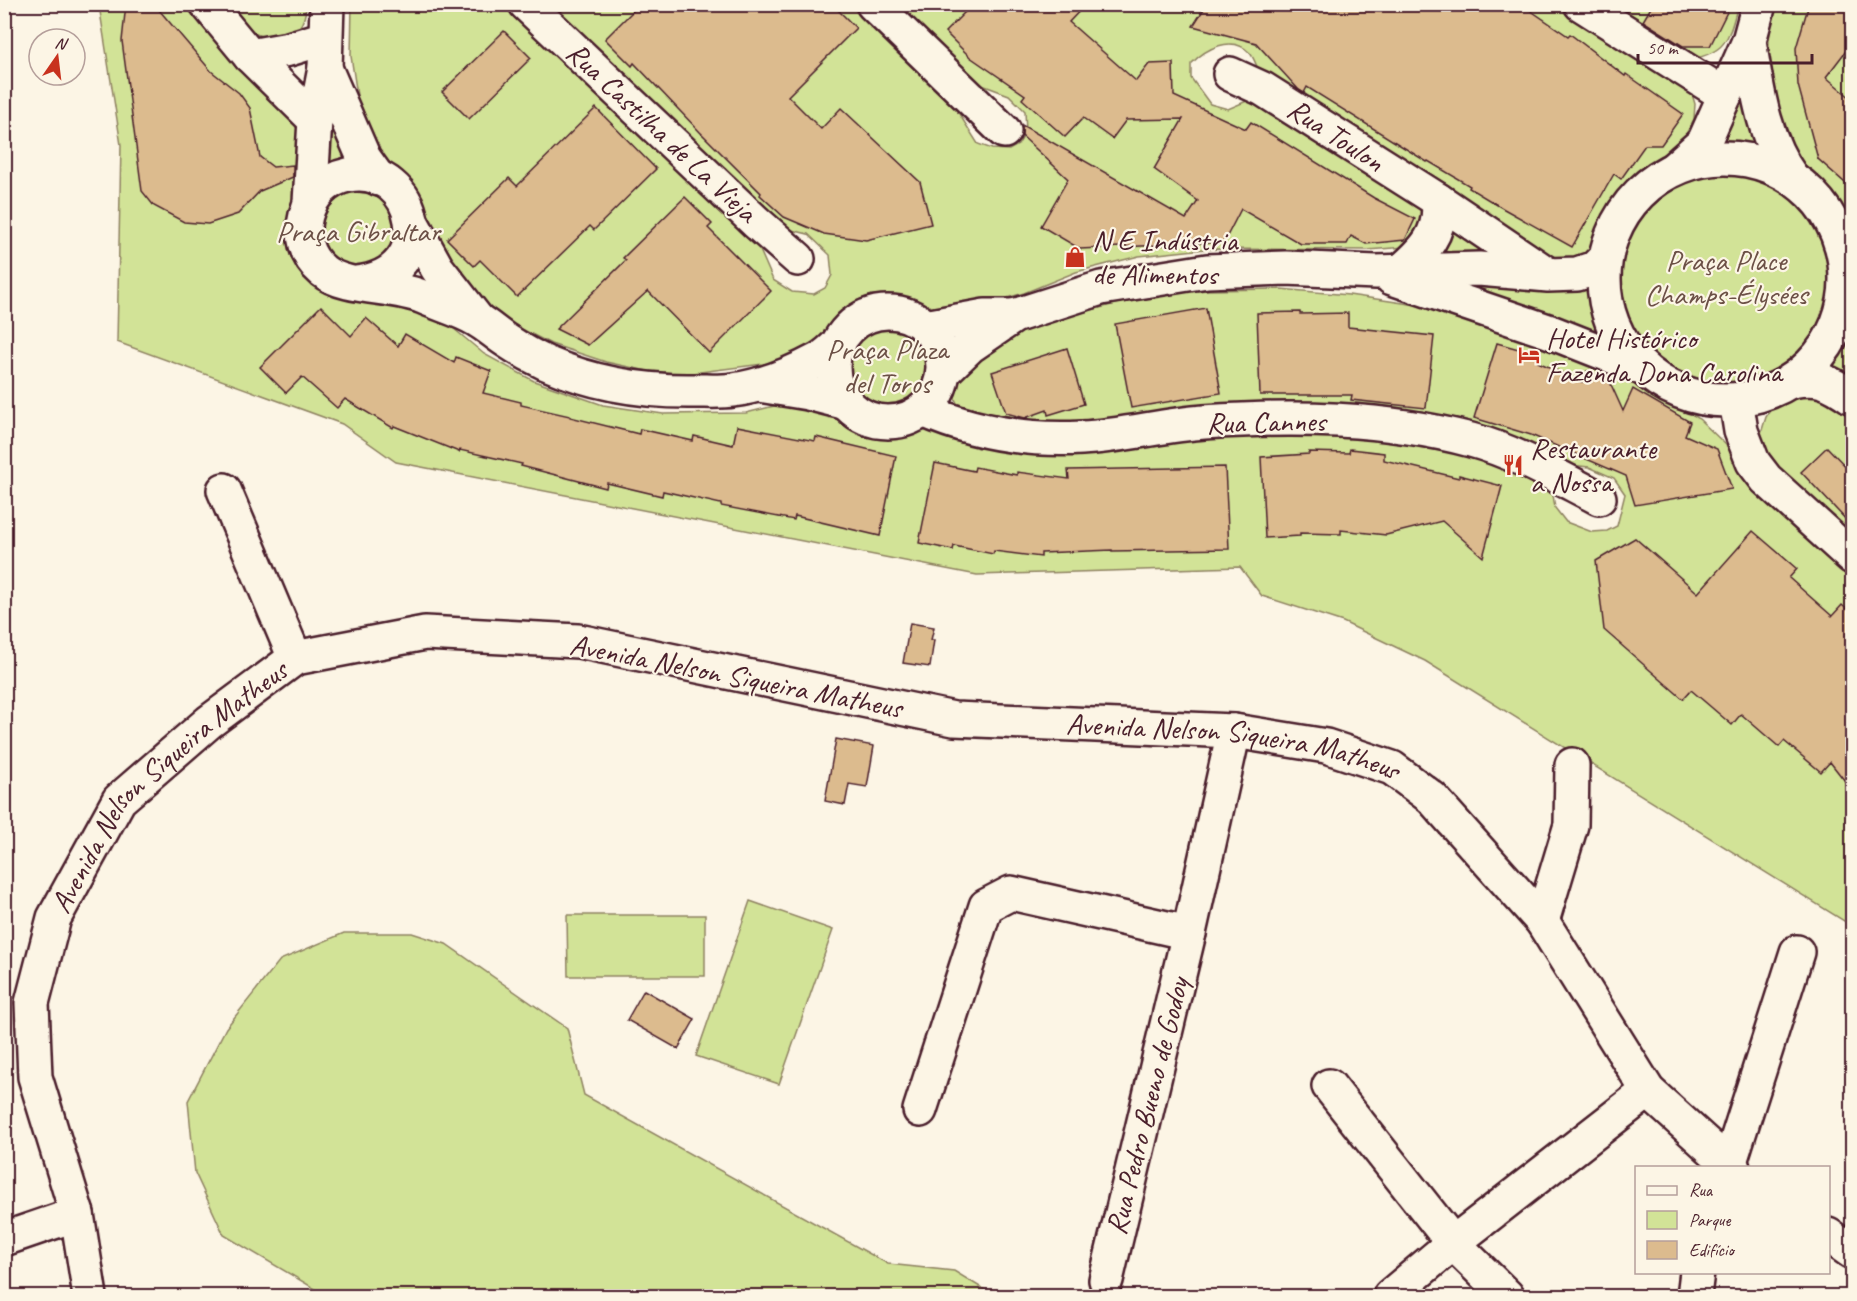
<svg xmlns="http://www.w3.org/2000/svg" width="1857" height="1301" font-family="Caveat,sans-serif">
  <rect width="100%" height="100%" fill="#fcf5e5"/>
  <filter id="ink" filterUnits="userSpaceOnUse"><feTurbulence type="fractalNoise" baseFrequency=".0167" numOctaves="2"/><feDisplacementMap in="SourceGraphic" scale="12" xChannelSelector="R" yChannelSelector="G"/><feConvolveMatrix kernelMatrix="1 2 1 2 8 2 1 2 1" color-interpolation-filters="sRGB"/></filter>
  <g filter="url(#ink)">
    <g fill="#d2e397" stroke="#8e8161" stroke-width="1.5">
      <polygon points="99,5 192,5 226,43 285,103 298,121 304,135 293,216 294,236 301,261 313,277 337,292 389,297 422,309 447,323 484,354 534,381 603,405 663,414 746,413 782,404 823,407 869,431 898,436 927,424 955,434 1027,451 1142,443 1218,434 1317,428 1435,442 1485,453 1522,469 1539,480 1553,495 1555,508 1566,522 1592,532 1607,531 1617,526 1625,494 1614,478 1589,467 1570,465 1543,456 1475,430 1385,413 1312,406 1211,407 1082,427 1027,426 988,422 959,408 953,394 967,359 974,349 1019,331 1079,313 1152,295 1207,290 1280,289 1349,295 1430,307 1482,320 1530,336 1607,366 1675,403 1698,418 1725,444 1764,491 1821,547 1852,574 1852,926 1425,661 1343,622 1262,596 1240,567 977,575 396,462 342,424 117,342 121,145"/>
      <path d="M222,5H306C306,24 296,34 279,43L251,32Z"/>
      <path d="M352,5H509L721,206L752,232L773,280L792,292L814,294L825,288L832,275L830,255L808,234L775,226L544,5H855L946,93L978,144L992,149L1009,150L1018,145L1026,132L1025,111L1009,95L982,85L963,74L890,5H1561L1681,82L1692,94L1695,104L1694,119L1679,147L1648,167L1618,198L1595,249L1584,261L1553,262L1259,71C1256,65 1254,58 1250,53C1232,34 1205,49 1191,64V78L1210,104L1228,109L1249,100L1260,101L1406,189L1428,221L1406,247L1367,250L1205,249L1139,256L1076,272L1024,293L962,311L942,313L907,298L891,295H872L856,301L838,313L818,342L779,362L692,373L652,372L606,362L551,344L506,321L455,276L380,163L360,115L351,56Z"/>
      <path d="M1605,5H1738C1729,36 1728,52 1692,59Z"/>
      <path d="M1776,5H1852V242C1842,219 1832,198 1816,178C1811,171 1802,167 1797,159C1772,118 1760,51 1776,5Z"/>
      <polygon points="1739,82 1749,82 1756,148 1722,142"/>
      <polygon points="329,97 355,166 325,169"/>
      <circle cx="1726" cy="277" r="108"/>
      <path d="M353,192C374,192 390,200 396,221C398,228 396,238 395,245L371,268C364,268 354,270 347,268C343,267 339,262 335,259C305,237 320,201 353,192Z"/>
      <polygon points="1446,217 1503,259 1438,256"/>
      <polygon points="1429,279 1592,284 1607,344"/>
      <polygon points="1852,322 1852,387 1829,365 1841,348"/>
      <circle cx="887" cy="366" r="38"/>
      <polygon points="1800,389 1825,393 1852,412 1852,542 1765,457 1761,433 1766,417 1775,402"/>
      <polygon points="750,901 833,930 779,1084 696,1056"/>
      <polygon points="567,915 705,915 705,976 568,976"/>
      <polygon points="344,933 412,933 446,944 567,1028 584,1095 888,1264 954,1271 995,1296 327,1296 224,1235 195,1173 188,1101 226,1028 280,960"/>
    </g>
    <g fill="#dcbb8e" stroke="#4a1f2b" stroke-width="1.5">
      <polygon points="126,4 154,4 211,71 239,93 250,108 260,157 273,167 293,165 293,177 260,191 238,214 208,224 184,222 154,206 142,191 122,41"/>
      <polygon points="640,4 832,4 856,28 788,96 821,129 841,108 920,182 931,224 866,240 824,234 784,217 760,195 761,193 700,132 634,63 632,66 605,39"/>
      <polygon points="973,4 1086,4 1069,22 1136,81 1149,64 1173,63 1174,96 1246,129 1251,122 1374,198 1415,219 1405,240 1366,244 1351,236 1347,244 1301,244 1241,209 1224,242 1080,249 1041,226 1068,179 1022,136 1022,125 1186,219 1198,201 1154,169 1183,119 1126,120 1112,139 1083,118 1065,137 1022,99 1025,95 970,57 945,32"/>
      <polygon points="1207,4 1521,4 1568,36 1570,34 1625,76 1626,74 1683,114 1661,145 1645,145 1621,179 1614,174 1572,247 1504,209 1469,188 1470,186 1428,161 1427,162 1307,87 1304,93 1299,90 1256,43 1193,26"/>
      <polygon points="1653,4 1731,4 1710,46 1683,46 1643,21"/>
      <polygon points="1809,4 1852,4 1852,43 1826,77 1852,99 1852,189 1818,159 1798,85 1796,48"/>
      <polygon points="504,31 531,58 469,119 442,92"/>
      <polygon points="596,108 656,169 594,230 590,226 517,297 480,260 474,266 447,239 509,178 517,186"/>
      <polygon points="685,197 712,224 708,228 771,291 709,353 648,291 588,345 556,329 626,260 623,258"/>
      <polygon points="321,306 351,336 366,318 398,346 405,334 454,363 456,357 491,371 483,393 521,402 521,405 570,416 570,417 639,434 640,429 693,441 694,436 733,445 737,426 815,441 816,437 896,456 880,536 795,516 794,520 721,506 721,504 663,491 662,496 607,483 606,488 521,466 522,464 460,450 459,452 394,426 393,428 345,399 337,408 302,377 286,393 260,367"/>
      <polygon points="1206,308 1221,393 1131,408 1115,324"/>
      <polygon points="1300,312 1300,314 1348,313 1348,327 1434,336 1426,408 1351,400 1352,395 1260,395 1257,313"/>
      <polygon points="1497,343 1540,355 1538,362 1582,382 1587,371 1609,380 1623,411 1633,389 1690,422 1685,435 1717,449 1732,489 1635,505 1626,476 1531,435 1474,418"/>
      <polygon points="1067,348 1084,404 1048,415 1047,410 1025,418 1006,413 992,372"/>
      <polygon points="1827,447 1852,473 1852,526 1801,472"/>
      <polygon points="1350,449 1384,453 1384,460 1459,478 1459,475 1502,486 1483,557 1442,521 1386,535 1341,530 1341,534 1300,533 1300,536 1265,538 1261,457 1309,454 1309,452 1349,453"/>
      <polygon points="935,463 974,471 975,467 1017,475 1017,472 1069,479 1068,470 1225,467 1229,549 1112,551 1112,550 1041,553 1041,557 994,551 993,554 954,546 953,550 919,543"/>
      <polygon points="1753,531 1797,569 1789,578 1832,616 1842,605 1852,614 1852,790 1830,762 1821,772 1784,741 1779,747 1741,714 1732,725 1691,690 1683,699 1604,630 1596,561 1635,538 1698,593"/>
      <polygon points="910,623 934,627 931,640 934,640 930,667 903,663"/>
      <polygon points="836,739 874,746 867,787 849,784 845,805 825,801"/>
      <polygon points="644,990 695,1019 678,1049 627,1020"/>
    </g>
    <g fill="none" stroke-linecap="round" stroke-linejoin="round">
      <defs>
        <g id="minor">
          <polyline points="207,4 250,56 315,120"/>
          <polyline points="526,4 756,222 798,259"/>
          <polyline points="873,4 1004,131"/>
          <polyline points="1581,4 1725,95"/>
          <path d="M1749,41C1757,88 1763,139 1792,178"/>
          <polyline points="250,56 289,49 325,38"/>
          <polyline points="325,68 364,158 379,179"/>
          <polyline points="1230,74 1263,89 1438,200 1546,273"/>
          <circle cx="1725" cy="279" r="121"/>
          <polyline points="1675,168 1704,142 1749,41 1759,4"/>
          <polyline points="310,202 315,120 325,68 327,4"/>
          <polyline points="412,223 437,268 476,318"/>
          <path d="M1401,271C1423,252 1443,233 1438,200"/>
          <polyline points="1392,278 1548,331 1642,368"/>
          <path d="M357,283C443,274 418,162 348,175C304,184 288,242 323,271C345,289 394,285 423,297C441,305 461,310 477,320C488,326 497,335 507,341C519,349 533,357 546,363C594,384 645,392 697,391C708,391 721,392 733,390C762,386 792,374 818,360C826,356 833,349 839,343"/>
          <circle cx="888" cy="367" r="55"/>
          <polyline points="925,327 985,316 1013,316"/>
          <polyline points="943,372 970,346 1014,316 1101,288 1207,271 1286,268 1376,272 1479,269 1548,275 1577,274 1595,268 1605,258"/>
          <path d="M1792,381C1820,376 1830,382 1852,397"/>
          <polyline points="759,385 808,393 847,403"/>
          <polyline points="1736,400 1741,431 1753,462 1766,479 1852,557"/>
          <path d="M923,410C975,433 1026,441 1082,438C1123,436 1163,425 1204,422C1293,416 1384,417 1471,440C1516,452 1558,477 1599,498"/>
          <polyline points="224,490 295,658"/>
          <polyline points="1542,921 1571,825 1572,765"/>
          <polyline points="1329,1086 1453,1243 1507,1296"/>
          <polyline points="920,1110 986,906 1011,893 1189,933"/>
          <polyline points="1728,1168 1797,952"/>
          <polyline points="1828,1235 1852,1252"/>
          <polyline points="4,1239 77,1214"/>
          <polyline points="1106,1280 1189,933 1234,731"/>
          <path id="s1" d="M90,1296L77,1214L35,1077L32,1003L54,918L119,800L209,722L295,658L425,633L578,641L954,719L1234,731L1326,746L1392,768L1432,798L1542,921L1648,1091L1733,1168"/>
          <polyline points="1390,1296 1453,1243 1648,1091"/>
          <polyline points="1694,1296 1697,1272"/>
        </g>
      </defs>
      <use href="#minor" stroke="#4a1f2b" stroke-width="38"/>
      <use href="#minor" stroke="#fcf5e5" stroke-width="33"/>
    </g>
  </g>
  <defs>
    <symbol id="shop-bare" viewBox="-9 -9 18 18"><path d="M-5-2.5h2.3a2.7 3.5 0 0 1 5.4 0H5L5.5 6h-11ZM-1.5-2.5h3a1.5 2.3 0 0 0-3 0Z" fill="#c8321e" stroke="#fcf5e5" stroke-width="2.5" paint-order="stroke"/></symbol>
    <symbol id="hotel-bare" viewBox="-9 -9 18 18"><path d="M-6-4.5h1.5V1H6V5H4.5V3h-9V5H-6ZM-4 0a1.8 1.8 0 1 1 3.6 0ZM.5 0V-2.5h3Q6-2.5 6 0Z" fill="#c8321e" stroke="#fcf5e5" stroke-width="2.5" paint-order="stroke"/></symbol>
    <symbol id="restaurant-bare" viewBox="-9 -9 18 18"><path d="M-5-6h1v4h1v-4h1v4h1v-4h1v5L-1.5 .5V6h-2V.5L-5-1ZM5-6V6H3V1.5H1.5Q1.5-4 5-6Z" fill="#c8321e" stroke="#fcf5e5" stroke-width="2.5" paint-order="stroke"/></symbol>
  </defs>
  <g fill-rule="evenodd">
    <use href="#shop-bare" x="1060" y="242" width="30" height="30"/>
    <use href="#hotel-bare" x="1514" y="340" width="30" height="30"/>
    <use href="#restaurant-bare" x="1498" y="450" width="30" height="30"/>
  </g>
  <g text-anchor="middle" stroke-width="4.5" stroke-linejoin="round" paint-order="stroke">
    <g font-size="30" fill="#4a1f2b" stroke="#fcf5e5">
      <text transform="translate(662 132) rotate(43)" y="10">Rua Castilha de La Vieja</text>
      <text transform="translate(1336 135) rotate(33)" y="10">Rua Toulon</text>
      <text transform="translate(1266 422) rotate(-1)" y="10">Rua Cannes</text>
      <text transform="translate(736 676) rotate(11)" y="10">Avenida Nelson Siqueira Matheus</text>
      <text dy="10" stroke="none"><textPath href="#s1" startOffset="1700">Avenida Nelson Siqueira Matheus</textPath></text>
      <text dy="10" stroke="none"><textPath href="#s1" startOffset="566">Avenida Nelson Siqueira Matheus</textPath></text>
      <text transform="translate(1147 1106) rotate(-76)" y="10">Rua Pedro Bueno de Godoy</text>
    </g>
    <g font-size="30" fill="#6c5046" stroke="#fcf5e5">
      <text x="358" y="241">Praça Gibraltar</text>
      <text x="1726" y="270">Praça Place<tspan x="1726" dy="34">Champs-Élysées</tspan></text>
      <text x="887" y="359">Praça Plaza<tspan x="887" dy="34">del Toros</tspan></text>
    </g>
    <g font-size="30" fill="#4a1f2b" stroke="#fcf5e5" text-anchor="start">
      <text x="1092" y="250">N E Indústria<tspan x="1092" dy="34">de Alimentos</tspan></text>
      <text x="1546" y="348">Hotel Histórico<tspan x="1546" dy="34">Fazenda Dona Carolina</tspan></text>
      <text x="1530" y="458">Restaurante<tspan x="1530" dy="34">a Nossa</tspan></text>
    </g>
  </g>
  <rect width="1857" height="1301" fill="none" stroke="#fcf5e5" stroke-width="24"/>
  <rect x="12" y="12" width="1833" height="1277" fill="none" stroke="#4a1f2b" stroke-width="2" filter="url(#ink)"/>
  <rect x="1635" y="1166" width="195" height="108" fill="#fcf5e5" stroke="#b59f9b" stroke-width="1.5"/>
  <rect x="1647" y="1186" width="30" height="9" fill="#fcf5e5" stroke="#b59f9b" stroke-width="1.5"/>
  <text x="1689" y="1196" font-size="18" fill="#4a1f2b">Rua</text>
  <rect x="1647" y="1211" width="30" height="18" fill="#d2e397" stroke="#b59f9b" stroke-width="1.5"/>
  <text x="1689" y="1226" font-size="18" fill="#4a1f2b">Parque</text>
  <rect x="1647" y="1241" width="30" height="18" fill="#dcbb8e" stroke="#b59f9b" stroke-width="1.5"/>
  <text x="1689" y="1256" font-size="18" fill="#4a1f2b">Edifício</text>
  <g transform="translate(57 57) rotate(14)"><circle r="28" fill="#fcf5e5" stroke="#b59f9b" stroke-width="1.5"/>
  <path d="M0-4.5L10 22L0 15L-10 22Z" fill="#c8321e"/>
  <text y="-9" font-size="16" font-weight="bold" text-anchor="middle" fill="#4a1f2b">N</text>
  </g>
  <path d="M1638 54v9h174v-9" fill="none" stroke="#4a1f2b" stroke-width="3"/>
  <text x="1647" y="54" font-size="18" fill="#4a1f2b" stroke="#fcf5e5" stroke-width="4.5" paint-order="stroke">50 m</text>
</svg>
